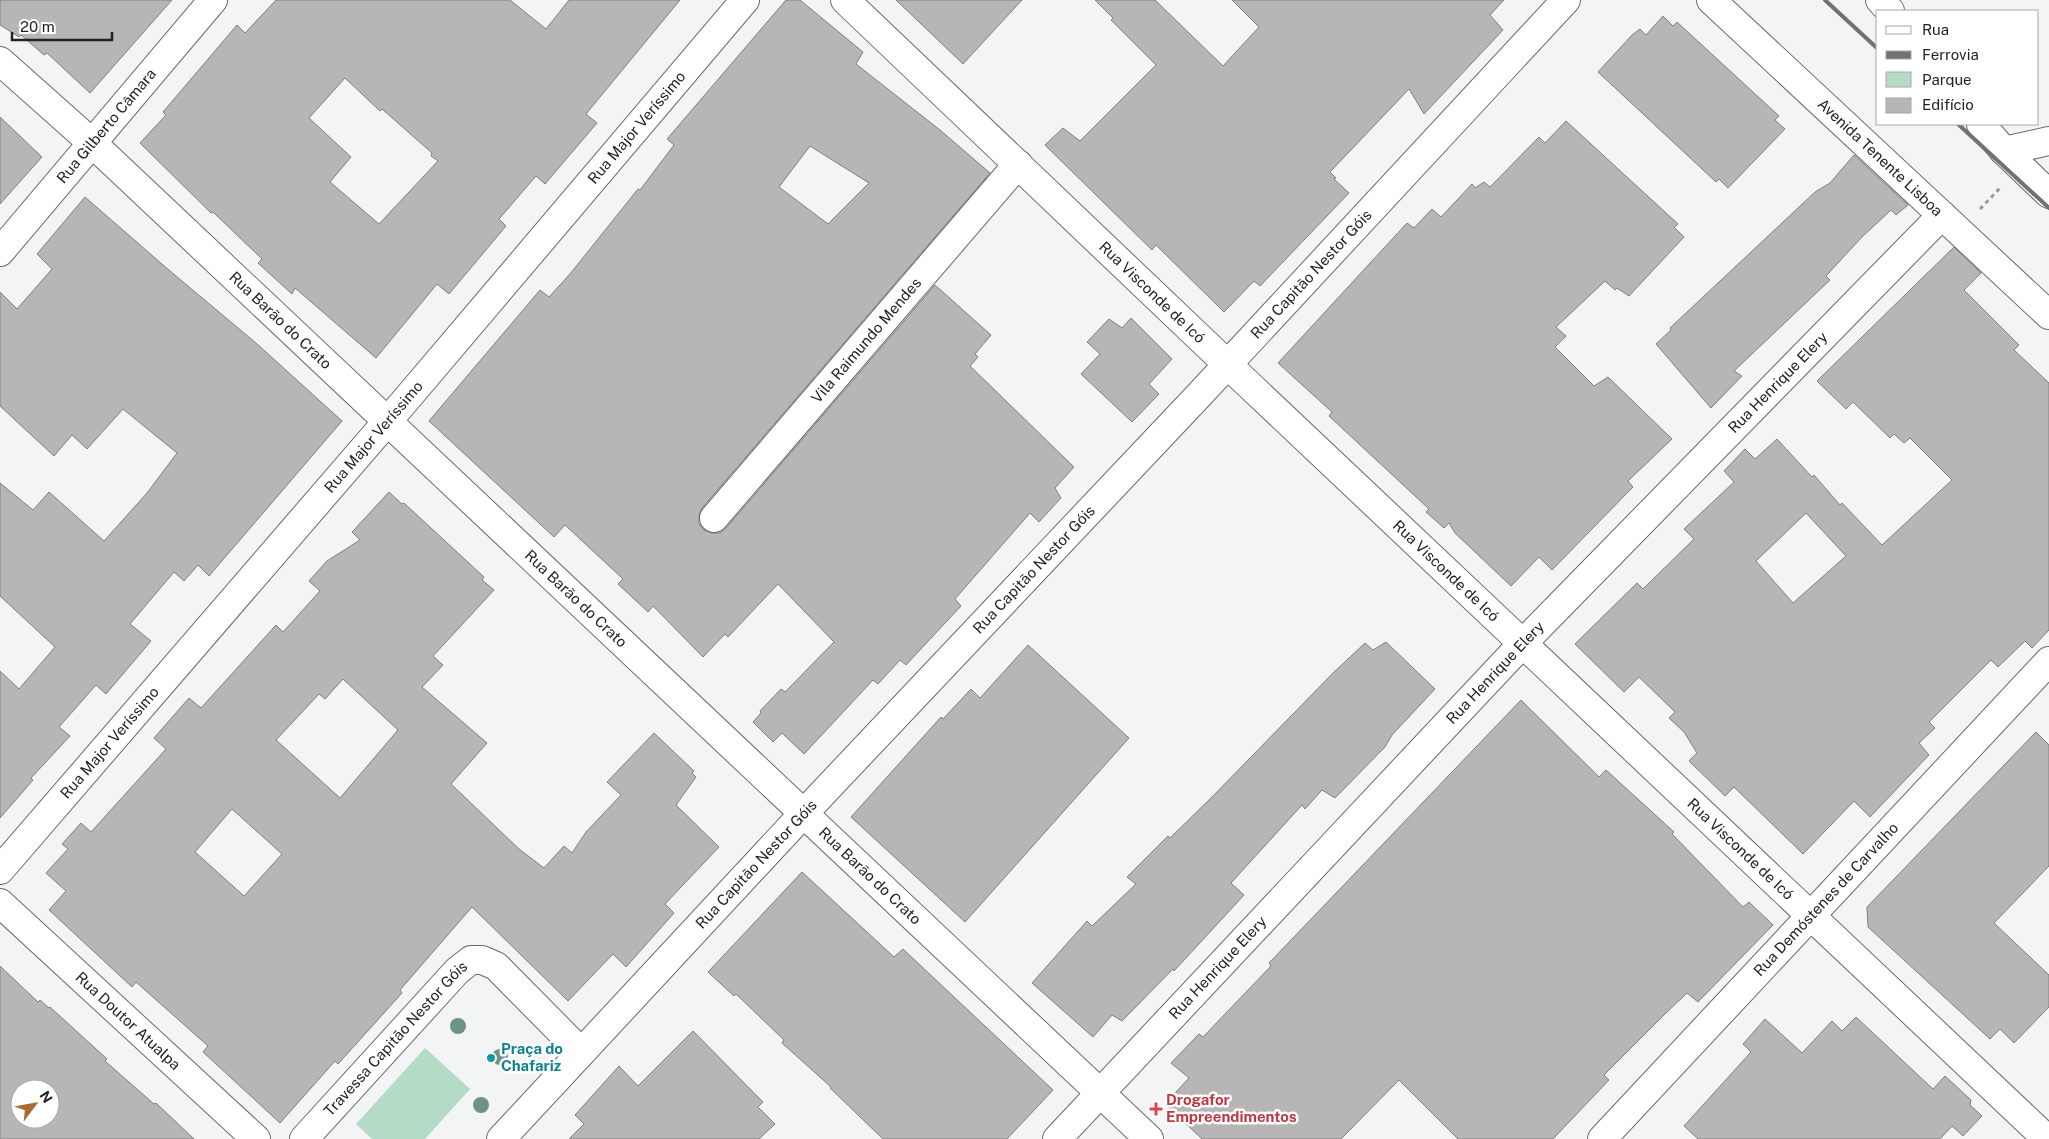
<svg xmlns="http://www.w3.org/2000/svg" width="2049" height="1139" font-family="'Public Sans',sans-serif">
  <rect width="100%" height="100%" fill="#f3f4f5"/>
  <polygon fill="#b4dbc6" points="425,1048 470,1089 425,1139 372,1139 356,1124"/>
  <g fill="#b7b5b5" stroke="#818080" fill-rule="evenodd">
    <polygon points="0,0 172,0 90,93 47,53 44,55 21,35 19,37 0,25"/>
    <path d="M276,0H510L546,29L569,0H680L586,114L597,123L545,184L536,176L499,219L506,226L449,294L437,284L376,358L295,288L292,294L271,275L258,263L262,259L213,212L211,213L140,143L166,115L163,112L237,25L245,33ZM345,78L380,111L382,109L432,153L431,156L438,161L379,224L330,182L351,157L309,118Z"/>
    <path d="M786,0H800L863,52L856,64L940,130L990,173L702,508L699,516V524L704,530L712,533H720L726,528L935,285L991,335L975,354L978,357L970,366L1074,467L1055,488L1061,498L1039,522L1030,513L955,599L961,606L906,665L900,660L878,684L873,680L804,754L782,733L773,742L753,722L761,713L760,711L781,689L785,692L834,642L778,584L728,637L725,634L703,657L653,606L648,612L618,584L623,579L565,525L554,537L429,421L540,290L549,297L570,274L638,189L640,190L674,145L667,139ZM810,146L869,183L828,224L779,187Z"/>
    <polygon points="896,0 1022,0 963,64"/>
    <polygon points="1095,0 1155,0 1223,66 1259,27 1232,0 1504,0 1490,15 1503,30 1424,114 1409,89 1330,172 1336,178 1334,179 1349,193 1260,286 1254,281 1224,312 1156,245 1152,250 1045,145 1063,128 1080,141 1156,65 1111,20 1113,18"/>
    <polygon points="1663,16 1673,26 1677,22 1779,116 1775,120 1785,129 1728,188 1719,179 1716,182 1598,72 1632,35 1640,29 1646,35"/>
    <polygon points="0,117 42,157 0,204"/>
    <polygon points="1566,121 1678,224 1674,227 1684,237 1629,296 1617,288 1615,290 1605,281 1556,327 1566,336 1555,347 1594,386 1608,377 1672,439 1628,481 1633,487 1552,570 1539,557 1511,586 1455,533 1449,523 1444,528 1426,512 1429,509 1329,416 1332,412 1278,363 1407,223 1414,228 1432,209 1441,217 1472,184 1475,188 1484,182 1490,187 1539,137 1545,143"/>
    <polygon points="1854,155 1908,205 1896,215 1891,210 1862,237 1826,276 1830,280 1734,371 1742,376 1711,408 1656,344 1671,330 1670,328 1815,192 1830,183"/>
    <polygon points="85,197 170,271 256,343 342,421 209,576 198,565 184,581 174,572 130,624 151,641 106,694 96,685 59,727 70,736 31,778 33,780 0,818 0,671 19,689 55,647 0,596 0,483 33,510 49,492 104,541 147,493 177,453 123,409 87,449 72,435 54,456 0,406 0,292 17,309 52,269 37,254"/>
    <path d="M1954,247L1981,273L1964,290L2019,345L2014,350L2049,383V630L2032,648L2025,641L1998,667L1991,660L1929,722L1935,728L1919,743L1929,755L1870,817L1854,801L1803,854L1734,787L1725,796L1689,761L1697,753L1684,732L1669,718L1675,712L1639,677L1624,692L1575,644L1637,583L1643,589L1694,539L1684,529L1734,482L1724,471L1745,449L1755,459L1777,439L1812,477L1814,475L1840,505L1842,503L1882,545L1952,480L1910,438L1904,443L1894,434L1890,438L1853,402L1846,409L1817,381ZM1806,513L1846,556L1793,603L1756,561Z"/>
    <polygon points="1131,318 1172,359 1149,384 1159,394 1132,422 1081,374 1100,354 1087,342 1109,319 1122,328"/>
    <path d="M389,492L402,504L404,503L484,577L482,580L494,590L433,656L443,665L422,687L487,743L451,784L519,849L544,868L564,846L572,853L586,832L621,795L607,782L654,733L694,771L692,773L696,777L676,805L719,847L665,904L674,913L626,967L613,954L568,1001L472,907L400,990L402,993L338,1064L335,1061L280,1123L203,1052L208,1046L136,982L132,987L49,910L66,891L46,873L68,849L62,844L81,823L91,832L166,749L154,738L189,698L201,708L276,625L283,632L320,591L309,581L327,561L360,540L352,532ZM343,679L398,730L340,798L276,740L319,694L325,699ZM232,809L282,854L244,896L195,852Z"/>
    <polygon points="1386,642 1435,689 1392,735 1385,747 1335,798 1322,790 1305,809 1302,805 1231,883 1244,895 1174,971 1173,969 1122,1021 1112,1015 1093,1037 1032,983 1087,921 1092,926 1136,884 1127,877 1168,836 1170,838 1212,797 1333,673 1365,643 1373,650"/>
    <polygon points="1028,645 1129,738 965,922 851,817 941,717 943,719 971,689 980,698"/>
    <polygon points="1521,700 1599,777 1606,770 1674,832 1672,834 1743,907 1749,902 1773,925 1698,1002 1687,993 1665,1014 1604,1075 1609,1080 1553,1139 1458,1139 1399,1080 1341,1139 1202,1139 1165,1104 1189,1078 1171,1063 1199,1034 1203,1037 1271,966 1269,963"/>
    <polygon points="2036,732 2049,745 2049,866 1994,923 2049,975 2049,1007 2014,1043 2000,1029 1990,1039 1868,927 1867,907"/>
    <polygon points="802,872 894,957 903,949 1053,1090 1007,1139 883,1139 830,1088 831,1087 782,1043 784,1040 736,994 734,996 708,972"/>
    <path d="M0,966L38,1002L40,1000L49,1008L50,1007L107,1059L105,1061L154,1104L156,1103L194,1139H0ZM20,1089H50V1119H20Z"/>
    <polygon points="1856,1017 1933,1089 1945,1076 1971,1100 1970,1105 1982,1116 1963,1136 1952,1126 1940,1139 1698,1139 1684,1126 1751,1052 1743,1044 1765,1019 1802,1053 1832,1021 1842,1031"/>
    <polygon points="693,1031 763,1102 758,1107 775,1124 759,1139 569,1139 584,1124 575,1115 619,1066 638,1086"/>
  </g>
  <g fill="none" stroke-linecap="round" stroke-linejoin="round">
    <defs>
      <g id="minor">
        <path id="s1" d="M845,0L1246,382L2047,1139"/>
        <path id="s2" d="M1711,0L2049,315"/>
        <polyline points="1880,0 1890,11"/>
        <path id="s3" d="M0,61L91,142L1149,1139"/>
        <polyline points="1981,124 2004,151 2049,194"/>
        <polyline points="2004,151 2049,141"/>
        <path id="s4" d="M0,252L213,0"/>
        <path id="s5" d="M714,518L1018,164"/>
        <path id="s6" d="M0,870L404,402L745,0"/>
        <path id="s7" d="M0,903L256,1139"/>
        <path id="s8" d="M304,1139L457,971L471,960H482L496,966L581,1052"/>
        <path id="s9" d="M501,1139L804,813L1201,393L1566,0"/>
        <path id="s10" d="M1057,1139L1523,643L1942,215"/>
        <path id="s11" d="M1602,1139L2049,661"/>
      </g>
    </defs>
    <use href="#minor" stroke="#6a6a6b" stroke-width="30"/>
    <polyline stroke="#999a9b" stroke-width="3" stroke-dasharray="4 4" stroke-linecap="butt" points="1980,209 2000,188"/>
    <use href="#minor" stroke="#fff" stroke-width="28"/>
    <g stroke="#707172" stroke-width="4">
      <polyline points="1825,0 1878,49"/>
      <polyline points="1958,124 2049,208"/>
    </g>
  </g>
  <g fill="#6d9386">
    <circle cx="458" cy="1026" r="8"/>
    <circle cx="500" cy="1057" r="8"/>
    <circle cx="481" cy="1105" r="8"/>
  </g>
  <circle fill="#0f9aa8" stroke="#fff" stroke-width="2" cx="491" cy="1058" r="5"/>
  <path fill="#e0444e" stroke="#fff" stroke-width="2" d="M1153.5 1101.5h5v5h5v5h-5v5h-5v-5h-5v-5h5z"/>
  <g text-anchor="middle" stroke-width="5" stroke-linejoin="round" paint-order="stroke">
    <g font-size="15" fill="#222223" stroke="#fff">
      <text dy="5" stroke="none"><textPath href="#s4" startOffset="165">Rua Gilberto Câmara</textPath></text>
      <text dy="5" stroke="none"><textPath href="#s6" startOffset="978">Rua Major Veríssimo</textPath></text>
      <text dy="5" stroke="none"><textPath href="#s2" startOffset="231">Avenida Tenente Lisboa</textPath></text>
      <text dy="5" stroke="none"><textPath href="#s9" startOffset="1185">Rua Capitão Nestor Góis</textPath></text>
      <text dy="5" stroke="none"><textPath href="#s1" startOffset="424">Rua Visconde de Icó</textPath></text>
      <text dy="5" stroke="none"><textPath href="#s3" startOffset="382">Rua Barão do Crato</textPath></text>
      <text dy="5" stroke="none"><textPath href="#s5" startOffset="234">Vila Raimundo Mendes</textPath></text>
      <text dy="5" stroke="none"><textPath href="#s10" startOffset="1045">Rua Henrique Elery</textPath></text>
      <text dy="5" stroke="none"><textPath href="#s6" startOffset="572">Rua Major Veríssimo</textPath></text>
      <text dy="5" stroke="none"><textPath href="#s9" startOffset="780">Rua Capitão Nestor Góis</textPath></text>
      <text dy="5" stroke="none"><textPath href="#s1" startOffset="829">Rua Visconde de Icó</textPath></text>
      <text dy="5" stroke="none"><textPath href="#s3" startOffset="788">Rua Barão do Crato</textPath></text>
      <text dy="5" stroke="none"><textPath href="#s10" startOffset="640">Rua Henrique Elery</textPath></text>
      <text dy="5" stroke="none"><textPath href="#s6" startOffset="168">Rua Major Veríssimo</textPath></text>
      <text dy="5" stroke="none"><textPath href="#s1" startOffset="1234">Rua Visconde de Icó</textPath></text>
      <text dy="5" stroke="none"><textPath href="#s9" startOffset="375">Rua Capitão Nestor Góis</textPath></text>
      <text dy="5" stroke="none"><textPath href="#s3" startOffset="1192">Rua Barão do Crato</textPath></text>
      <text dy="5" stroke="none"><textPath href="#s11" startOffset="328">Rua Demóstenes de Carvalho</textPath></text>
      <text dy="5" stroke="none"><textPath href="#s10" startOffset="235">Rua Henrique Elery</textPath></text>
      <text dy="5" stroke="none"><textPath href="#s7" startOffset="174">Rua Doutor Atualpa</textPath></text>
      <text dy="5" stroke="none"><textPath href="#s8" startOffset="136">Travessa Capitão Nestor Góis</textPath></text>
    </g>
    <g font-size="15" font-weight="bold" fill="#0d838f" stroke="#fff" text-anchor="start">
      <text x="501" y="1054">Praça do<tspan x="501" dy="17">Chafariz</tspan></text>
    </g>
    <g font-size="15" font-weight="bold" fill="#be3a42" stroke="#fff" text-anchor="start">
      <text x="1166" y="1105">Drogafor<tspan x="1166" dy="17">Empreendimentos</tspan></text>
    </g>
  </g>
  <rect x="1876" y="10" width="162" height="115" fill="#ffffff" stroke="#a7a7a7"/>
  <rect x="1886" y="26" width="25" height="8" fill="#ffffff" stroke="#a7a7a7"/>
  <text x="1922" y="35" font-size="15" fill="#222223">Rua</text>
  <rect x="1886" y="51" width="25" height="8" fill="#707172" stroke="#a7a7a7"/>
  <text x="1922" y="60" font-size="15" fill="#222223">Ferrovia</text>
  <rect x="1886" y="72" width="25" height="15" fill="#b4dbc6" stroke="#a7a7a7"/>
  <text x="1922" y="85" font-size="15" fill="#222223">Parque</text>
  <rect x="1886" y="98" width="25" height="15" fill="#b7b5b5" stroke="#a7a7a7"/>
  <text x="1922" y="110" font-size="15" fill="#222223">Edifício</text>
  <g transform="translate(35 1104) rotate(58)"><circle r="24" fill="#ffffff" stroke="#a7a7a7"/>
  <path d="M0-4L9 19L0 12L-9 19Z" fill="#a96b30"/>
  <text y="-8" font-size="14" font-weight="bold" text-anchor="middle" fill="#222223">N</text>
  </g>
  <path d="M12 32v8h100v-8" fill="none" stroke="#222223" stroke-width="2.5"/>
  <text x="20" y="32" font-size="15" fill="#222223" stroke="#ffffff" stroke-width="4" paint-order="stroke">20 m</text>
</svg>
